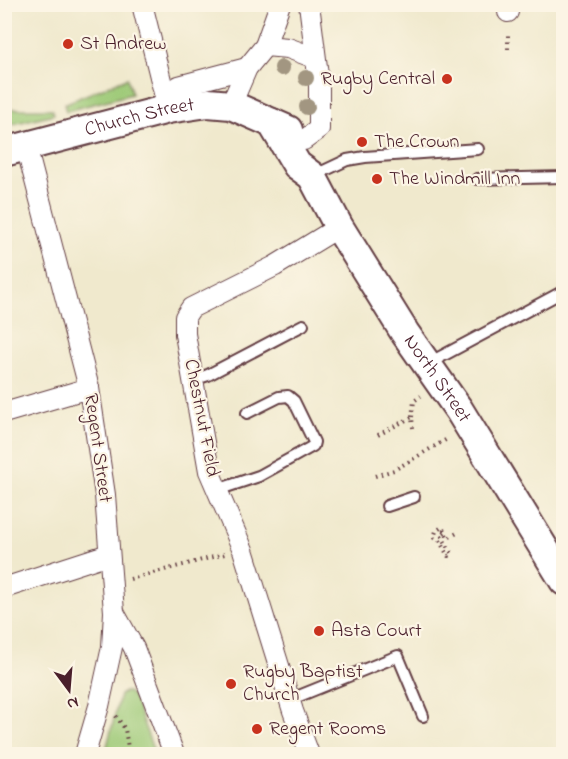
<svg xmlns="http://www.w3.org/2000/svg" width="568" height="759" viewBox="0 0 568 759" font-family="'Indie Flower',sans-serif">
  <rect width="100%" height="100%" fill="#fcf5e5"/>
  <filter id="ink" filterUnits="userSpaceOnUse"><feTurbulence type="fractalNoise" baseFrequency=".0167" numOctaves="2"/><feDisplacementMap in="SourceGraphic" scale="12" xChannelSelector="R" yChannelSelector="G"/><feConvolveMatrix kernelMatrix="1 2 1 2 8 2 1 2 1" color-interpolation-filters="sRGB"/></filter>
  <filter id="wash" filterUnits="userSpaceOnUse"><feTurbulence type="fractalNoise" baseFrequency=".008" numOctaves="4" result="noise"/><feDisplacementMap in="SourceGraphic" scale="24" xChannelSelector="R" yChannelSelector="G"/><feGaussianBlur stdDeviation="1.35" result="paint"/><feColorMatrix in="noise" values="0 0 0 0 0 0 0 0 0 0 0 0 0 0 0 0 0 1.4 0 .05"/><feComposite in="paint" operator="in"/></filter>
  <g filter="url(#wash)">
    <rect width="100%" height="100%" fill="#f0e9cd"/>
    <!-- green -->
    <g fill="#9cc976" stroke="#737450" stroke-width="1.5">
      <polygon points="127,78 132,94 66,111 64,104"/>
      <polygon points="8,109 52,109 54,114 5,126 5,110"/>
      <polygon points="125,692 128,692 133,696 155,754 105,754 120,695"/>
    </g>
  </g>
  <g filter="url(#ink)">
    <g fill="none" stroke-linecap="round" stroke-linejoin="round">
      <defs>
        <g id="lane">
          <polyline points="313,176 347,160 365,157 478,149"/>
          <polyline points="477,179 564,177"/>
          <polyline points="429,363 564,291"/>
          <polyline points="193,380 208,375 303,325"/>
          <polyline points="217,490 259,476 313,446 314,442 294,401 288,396 279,397 247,413"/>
          <polyline points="387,506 414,497"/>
          <polyline points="289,700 398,656 423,716"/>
        </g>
        <g id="street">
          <polyline points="142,4 168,109"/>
          <polyline points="508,12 509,4"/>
          <polyline points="265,46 288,48 315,58"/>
          <polyline points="179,86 247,68"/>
          <polyline points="231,105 247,68 265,46 280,4"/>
          <polyline points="304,140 319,129 319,83 309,4"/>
          <polyline points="26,146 89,388 105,495 114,612 112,647 99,706 85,754"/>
          <polyline points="4,413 89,388"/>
          <polyline points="4,588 109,554"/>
          <polyline points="114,612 134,648 174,754"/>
          <polyline points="309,754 293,711 243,550 209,471 185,334 185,317 191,308 275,266 339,227"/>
        </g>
        <g id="secondary">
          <path id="s1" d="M 272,123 L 297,165 L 312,176 L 339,227 L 405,333 L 459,410 L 564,581"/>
          <path id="s2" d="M 4,152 L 168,109 L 208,103 L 231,105 L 288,130"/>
        </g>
      </defs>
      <!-- lane casing -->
      <use href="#lane" stroke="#633d43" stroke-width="14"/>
      <!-- street casing -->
      <use href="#street" stroke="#633d43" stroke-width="22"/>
      <!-- secondary casing -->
      <use href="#secondary" stroke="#633d43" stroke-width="32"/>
      <!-- path -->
      <g stroke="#633d43" stroke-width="4" stroke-dasharray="1.5 4.5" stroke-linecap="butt">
        <polyline points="508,49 508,32"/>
        <polyline points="412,417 414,401 421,396"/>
        <polyline points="378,435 412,417 413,428"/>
        <polyline points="375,476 394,470 449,438"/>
        <polyline points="445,532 441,535 452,554 448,556 439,540 434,538 436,531 442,527 448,538 457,533"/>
        <polyline points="130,579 225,554"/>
        <polyline points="116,716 125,729 129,754"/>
      </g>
      <!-- lane -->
      <use href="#lane" stroke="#fff" stroke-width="10"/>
      <!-- street -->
      <use href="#street" stroke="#fff" stroke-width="20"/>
      <!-- secondary -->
      <use href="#secondary" stroke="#fff" stroke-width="28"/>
    </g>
    <!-- trees -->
    <g fill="#a29681">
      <circle cx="282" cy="68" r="8"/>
      <circle cx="306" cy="78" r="8"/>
      <circle cx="307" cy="107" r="8"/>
    </g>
  </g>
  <!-- markers -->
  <g fill="#c8321e" stroke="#fcf5e5" stroke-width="2">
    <circle cx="68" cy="44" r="6"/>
    <circle cx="447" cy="79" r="6"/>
    <circle cx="362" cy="142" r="6"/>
    <circle cx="377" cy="179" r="6"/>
    <circle cx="319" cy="631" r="6"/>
    <circle cx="231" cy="684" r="6"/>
    <circle cx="257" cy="729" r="6"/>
  </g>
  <g text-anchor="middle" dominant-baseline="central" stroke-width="4.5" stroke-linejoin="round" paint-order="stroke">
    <!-- poi labels -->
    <g font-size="20" fill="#4a1f2b" stroke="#fcf5e5" text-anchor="start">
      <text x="80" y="44">St Andrew</text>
      <text x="435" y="79" text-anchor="end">Rugby Central</text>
      <text x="374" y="142">The Crown</text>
      <text x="389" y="179">The Windmill Inn</text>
      <text x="331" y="631">Asta Court</text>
      <text x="243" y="672">Rugby Baptist<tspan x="243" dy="23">Church</tspan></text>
      <text x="269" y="729">Regent Rooms</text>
    </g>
    <!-- street labels -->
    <g font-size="20" fill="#4a1f2b" stroke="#fcf5e5">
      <text stroke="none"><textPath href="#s2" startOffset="140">Church Street</textPath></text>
      <text stroke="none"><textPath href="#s1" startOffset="306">North Street</textPath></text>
      <text transform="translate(201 418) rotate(79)">Chestnut Field</text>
      <text transform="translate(97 448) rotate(82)">Regent Street</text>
    </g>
  </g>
  <!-- margin -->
  <rect width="568" height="759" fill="none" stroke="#fcf5e5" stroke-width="24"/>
  <!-- north arrow -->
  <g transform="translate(69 690) rotate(164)" stroke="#fcf5e5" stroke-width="4.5" paint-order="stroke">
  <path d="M0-4.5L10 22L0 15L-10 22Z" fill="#4a1f2b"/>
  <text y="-9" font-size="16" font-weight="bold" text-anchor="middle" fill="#4a1f2b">N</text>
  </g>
</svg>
